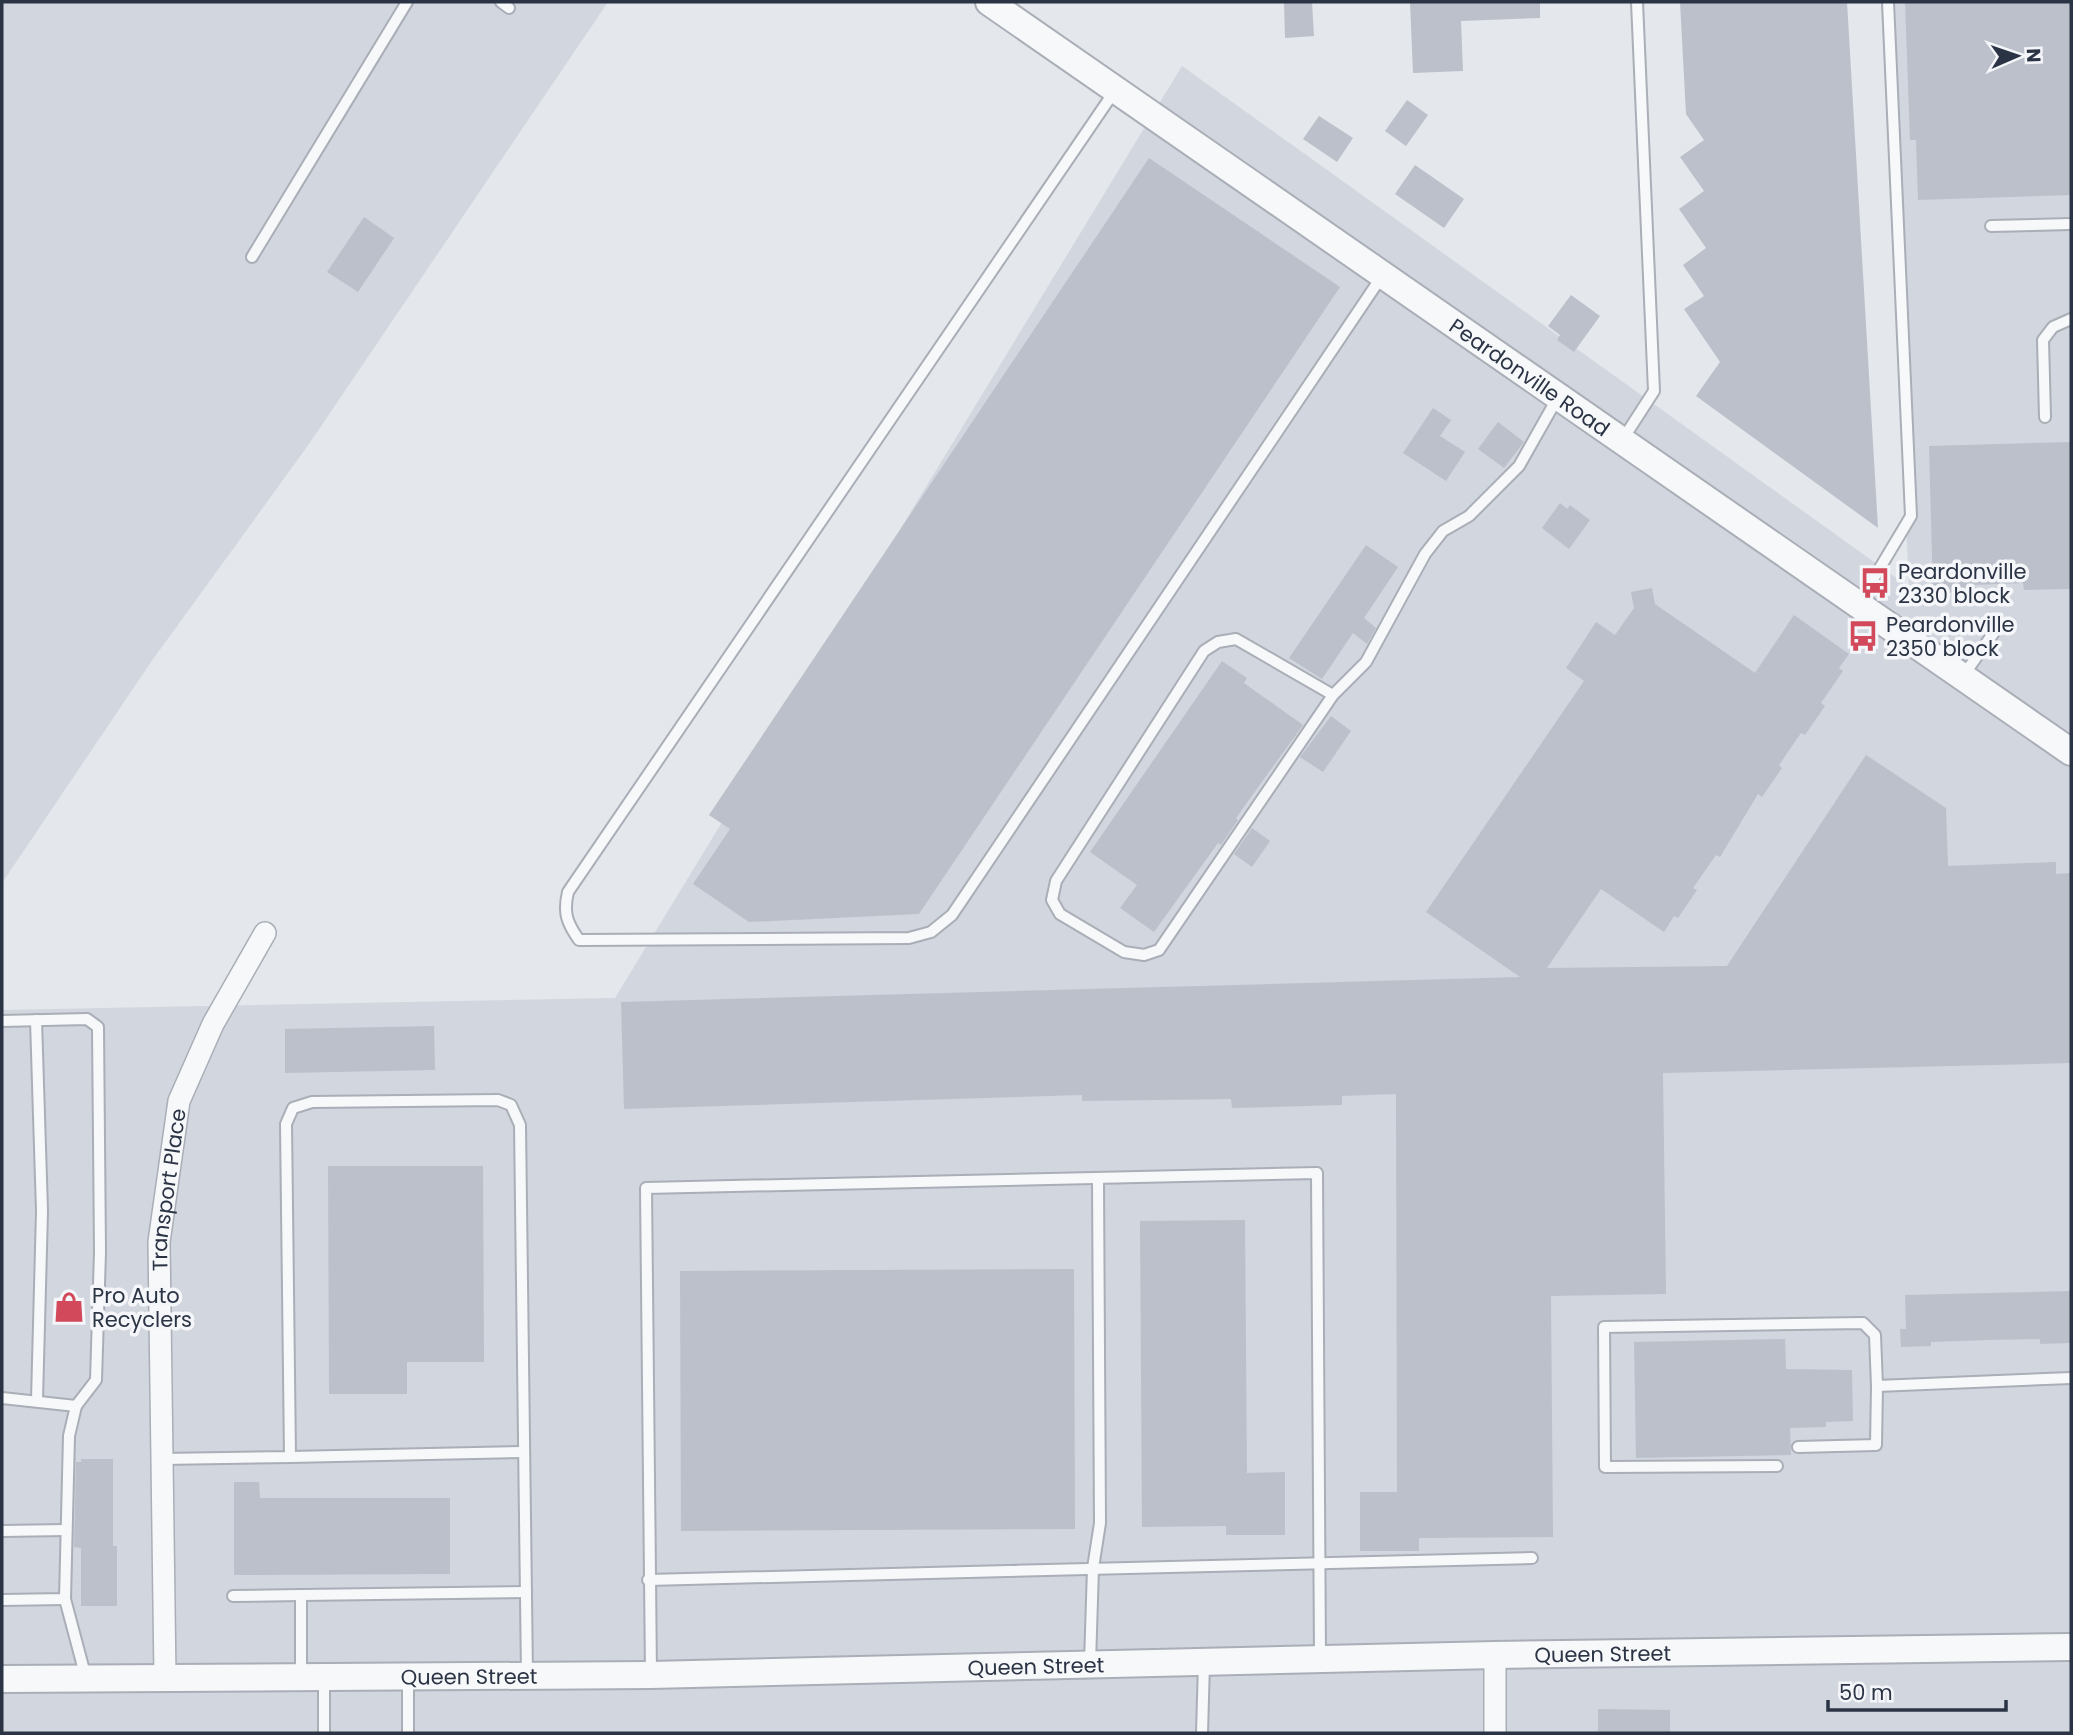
<svg xmlns="http://www.w3.org/2000/svg" width="2073" height="1735" viewBox="0 0 2073 1735" font-family="Poppins,sans-serif">
  <rect width="100%" height="100%" fill="#e4e7ec"/>
  <!-- built -->
  <g fill="#d2d6de">
    <polygon points="2,2 608,2 309,444 151,662 2,883"/>
    <polygon points="1881,2 2071,2 2071,1733 2,1733 2,1010 615,998 1182,66 1909,587"/>
  </g>
  <!-- building -->
  <g fill="#bbc0ca">
    <polygon points="1284,2 1312,2 1314,36 1285,38"/>
    <polygon points="1410,2 1540,2 1540,18 1461,21 1463,71 1413,73"/>
    <polygon points="1680,2 1847,2 1878,528 1696,396 1720,362 1684,309 1704,296 1683,265 1706,248 1679,209 1704,191 1680,157 1704,140 1686,114"/>
    <polygon points="1905,2 2071,2 2071,195 1918,200 1916,140 1910,140"/>
    <polygon points="1407,100 1428,115 1406,146 1385,131"/>
    <polygon points="1319,116 1353,138 1337,162 1303,139"/>
    <polygon points="1149,158 1340,287 919,914 749,922 693,884 730,829 709,815"/>
    <polygon points="1415,165 1464,199 1444,228 1395,194"/>
    <polygon points="364,217 394,238 358,292 327,272"/>
    <polygon points="1571,295 1600,316 1574,352 1557,340 1560,335 1548,326"/>
    <polygon points="1433,408 1451,420 1440,436 1465,452 1446,481 1403,453"/>
    <polygon points="1498,422 1524,442 1504,468 1478,449"/>
    <polygon points="2071,442 2071,589 2024,590 2023,583 1972,585 1972,592 1933,593 1929,446"/>
    <polygon points="1560,503 1567,509 1570,505 1590,520 1569,549 1542,528"/>
    <polygon points="1366,545 1398,567 1364,618 1376,628 1367,644 1353,633 1322,679 1289,658"/>
    <polygon points="1652,588 1655,604 1755,673 1794,615 1849,654 1839,668 1843,671 1821,703 1825,706 1805,735 1801,733 1779,765 1782,768 1762,797 1758,794 1720,857 1716,855 1693,888 1697,890 1678,918 1674,916 1664,932 1601,889 1547,968 1727,966 1866,755 1946,808 1948,866 2056,862 2056,874 2071,873 2071,1063 1663,1073 1666,1294 1551,1296 1553,1537 1419,1538 1419,1551 1360,1551 1360,1492 1397,1492 1396,1094 1342,1096 1342,1105 1232,1108 1231,1099 1082,1101 1082,1095 624,1109 621,1002 1520,977 1426,912 1584,681 1566,668 1596,622 1615,635 1634,608 1631,592"/>
    <polygon points="1222,661 1247,678 1244,683 1303,725 1236,818 1238,820 1221,845 1218,843 1154,932 1120,908 1137,885 1090,852"/>
    <polygon points="1331,716 1351,731 1323,772 1300,757"/>
    <polygon points="1252,828 1270,841 1252,867 1234,854"/>
    <polygon points="434,1026 435,1070 285,1073 285,1029"/>
    <polygon points="328,1166 483,1166 484,1362 407,1362 407,1394 329,1394"/>
    <polygon points="1245,1220 1247,1473 1285,1472 1285,1535 1226,1535 1226,1526 1142,1527 1140,1221"/>
    <polygon points="1074,1269 1075,1529 681,1531 680,1271"/>
    <polygon points="2071,1291 2071,1343 2040,1344 2040,1339 1989,1340 1931,1342 1931,1346 1901,1347 1900,1329 1906,1329 1905,1295"/>
    <polygon points="1785,1339 1786,1369 1852,1370 1853,1421 1826,1422 1826,1427 1790,1428 1791,1455 1636,1458 1634,1342"/>
    <polygon points="81,1459 113,1459 113,1546 117,1546 117,1606 81,1606 81,1548 74,1547 76,1462 81,1462"/>
    <polygon points="234,1482 259,1482 260,1498 450,1498 450,1574 234,1575"/>
    <polygon points="1598,1709 1670,1710 1670,1733 1602,1733 1598,1731"/>
  </g>
  <g fill="none" stroke-linecap="round" stroke-linejoin="round">
    <defs>
      <g id="service">
        <polyline points="501,2 509,8"/>
        <path d="M 1116,89 L 568,892 C 563,913 567,923 579,940 L 909,938 L 931,932 L 952,915 L 1382,276"/>
        <polyline points="1991,226 2071,224"/>
        <polyline points="252,257 407,2"/>
        <polyline points="2045,417 2043,340 2053,327 2071,319"/>
        <polyline points="1623,439 1654,391 1637,2"/>
        <polyline points="1859,603 1911,516 1888,2"/>
        <polyline points="1963,676 1995,631"/>
        <polyline points="1333,695 1236,639 1218,642 1204,651 1056,881 1052,900 1060,914 1124,952 1144,955 1159,950 1333,695 1366,662 1425,554 1443,531 1469,516 1519,466 1558,397"/>
        <polyline points="36,1020 42,1211 37,1400"/>
        <polyline points="2,1021 87,1019 98,1027 100,1252 96,1380 76,1406"/>
        <polyline points="2,1398 76,1406 69,1436 65,1599 2,1600"/>
        <polyline points="1798,1447 1876,1445 1877,1386"/>
        <polyline points="290,1457 524,1452"/>
        <polyline points="162,1459 290,1457 286,1124 293,1108 312,1102 498,1100 511,1105 520,1125 527,1675"/>
        <polyline points="1777,1466 1605,1467 1604,1327 1863,1323 1875,1335 1877,1386 2071,1378"/>
        <polyline points="2,1531 66,1530"/>
        <polyline points="648,1580 1532,1558"/>
        <polyline points="233,1596 301,1595"/>
        <polyline points="65,1599 86,1678"/>
        <polyline points="1090,1663 1093,1568 1100,1523 1098,1180"/>
        <polyline points="651,1674 646,1188 1317,1173 1320,1658"/>
        <polyline points="301,1676 301,1595 526,1592"/>
        <polyline points="408,1678 408,1733"/>
        <polyline points="324,1679 324,1733"/>
        <polyline points="1202,1733 1204,1663"/>
      </g>
      <g id="minor">
        <path id="s1" d="M 165,1677 L 159,1242 L 179,1101 L 213,1024 L 265,933"/>
        <polyline points="1495,1733 1495,1655"/>
      </g>
      <g id="tertiary">
        <path id="s2" d="M 989,2 L 2071,752"/>
        <path id="s3" d="M 2,1679 L 651,1675 L 1495,1655 L 2071,1647"/>
      </g>
    </defs>
    <!-- service casing -->
    <use href="#service" stroke="#a9aeb7" stroke-width="14"/>
    <!-- minor casing -->
    <use href="#minor" stroke="#a9aeb7" stroke-width="24"/>
    <!-- tertiary casing -->
    <use href="#tertiary" stroke="#a9aeb7" stroke-width="30"/>
    <!-- service -->
    <use href="#service" stroke="#f7f8fa" stroke-width="10"/>
    <!-- minor -->
    <use href="#minor" stroke="#f7f8fa" stroke-width="21"/>
    <!-- tertiary -->
    <use href="#tertiary" stroke="#f7f8fa" stroke-width="26"/>
  </g>
  <!-- icons -->
  <defs>
    <symbol id="bus-bare" viewBox="-9 -9 18 18"><path d="M-5-6H5V4H4V6H2V4H-2V6H-4V4H-5ZM-3.5-4V0h7V-4ZM-3.5 1.2v1.5H-2V1.2ZM2 1.2v1.5H3.5V1.2Z" fill="#d1495b" stroke="#f4f6f9" stroke-width="2.5" paint-order="stroke"/></symbol>
    <symbol id="shop-bare" viewBox="-9 -9 18 18"><path d="M-5-2.5h2.3a2.7 3.5 0 0 1 5.4 0H5L5.5 6h-11ZM-1.5-2.5h3a1.5 2.3 0 0 0-3 0Z" fill="#d1495b" stroke="#f4f6f9" stroke-width="2.5" paint-order="stroke"/></symbol>
  </defs>
  <g fill-rule="evenodd">
    <use href="#bus-bare" x="1853" y="561" width="44" height="44"/>
    <use href="#bus-bare" x="1841" y="614" width="44" height="44"/>
    <use href="#shop-bare" x="47" y="1285" width="44" height="44"/>
  </g>
  <g text-anchor="middle" dominant-baseline="central" stroke-width="7" stroke-linejoin="round" paint-order="stroke">
    <!-- street labels -->
    <g font-size="21" fill="#2b3445" stroke="#f4f6f9">
      <text stroke="none"><textPath href="#s2" startOffset="658">Peardonville Road</textPath></text>
      <text stroke="none"><textPath href="#s1" startOffset="488">Transport Place</textPath></text>
      <text stroke="none"><textPath href="#s3" startOffset="1601">Queen Street</textPath></text>
      <text stroke="none"><textPath href="#s3" startOffset="1034">Queen Street</textPath></text>
      <text stroke="none"><textPath href="#s3" startOffset="467">Queen Street</textPath></text>
    </g>
    <!-- poi labels -->
    <g font-size="21" fill="#2b3445" stroke="#f4f6f9" text-anchor="start">
      <text x="1898" y="571">Peardonville<tspan x="1898" dy="24">2330 block</tspan></text>
      <text x="1886" y="624">Peardonville<tspan x="1886" dy="24">2350 block</tspan></text>
      <text x="92" y="1295">Pro Auto<tspan x="92" dy="24">Recyclers</tspan></text>
    </g>
  </g>
  <!-- border -->
  <rect width="2073" height="1735" fill="none" stroke="#2b3445" stroke-width="7"/>
  <!-- north arrow -->
  <g transform="translate(2017 56) rotate(88)" stroke="#f4f6f9" stroke-width="5" paint-order="stroke">
  <path d="M0-5L12 26L0 18L-12 26Z" fill="#2b3445"/>
  <text y="-10" font-size="19" font-weight="bold" text-anchor="middle" fill="#2b3445">N</text>
  </g>
  <!-- scale -->
  <path d="M1828 1700v10h178v-10" fill="none" stroke="#2b3445" stroke-width="3.5"/>
  <text x="1839" y="1700" font-size="21" fill="#2b3445" stroke="#f4f6f9" stroke-width="5" paint-order="stroke">50 m</text>
</svg>
